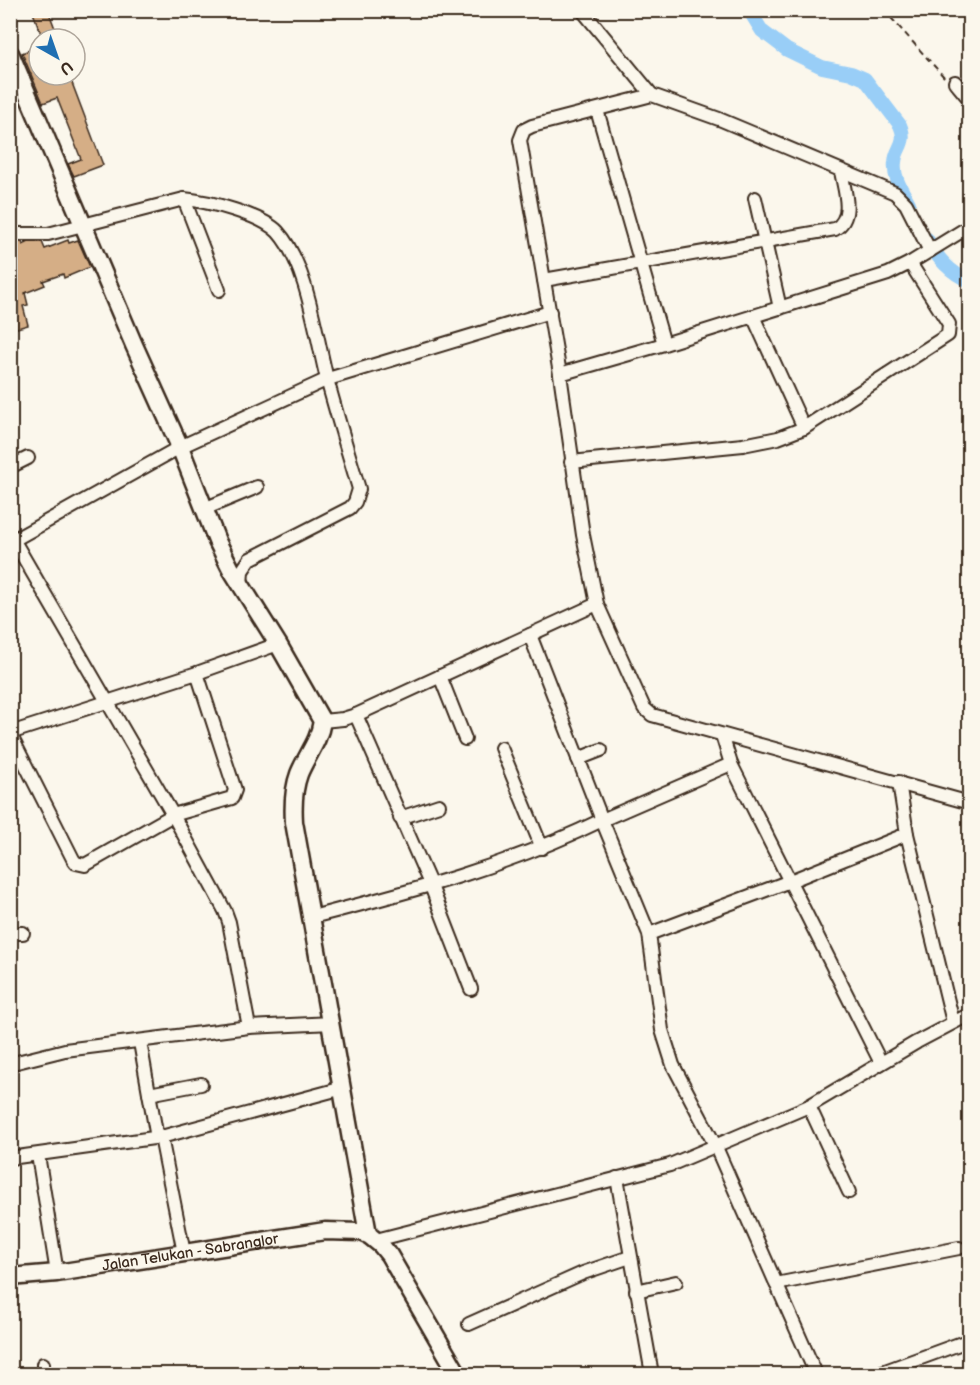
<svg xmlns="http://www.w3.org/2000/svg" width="980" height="1385" viewBox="0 0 980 1385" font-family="'Balsamiq Sans',sans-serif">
  <rect width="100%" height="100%" fill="#fbf7ec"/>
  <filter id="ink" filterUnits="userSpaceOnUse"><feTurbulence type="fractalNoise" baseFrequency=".0167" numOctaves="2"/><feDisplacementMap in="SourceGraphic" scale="12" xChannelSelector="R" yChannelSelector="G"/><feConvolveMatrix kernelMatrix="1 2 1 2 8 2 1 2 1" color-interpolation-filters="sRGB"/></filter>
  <g filter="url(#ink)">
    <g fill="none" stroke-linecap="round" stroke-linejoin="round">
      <!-- canal -->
      <g stroke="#99cef7" stroke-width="14">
        <path d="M 749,10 L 762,31 L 787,50 L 822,67 L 851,73 L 865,79 L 900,125 C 908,144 896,147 895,162 C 893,178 902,190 909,203"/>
        <path d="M 927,239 C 936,257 951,274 970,281"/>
      </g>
    </g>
    <!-- building -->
    <g fill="#d5ae86" stroke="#3b2a1e" stroke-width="1.5">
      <polygon points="32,10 48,10 59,39 43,39"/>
      <polygon points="39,46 39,75 69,75 103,165 74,176 68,164 81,159 57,98 43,103 22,53"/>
      <polygon points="68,240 69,243 78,240 90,267 64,278 63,274 43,281 45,285 25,293 28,305 23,306 28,325 10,330 10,245 19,242 22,242 23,245 29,242 42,242 45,249"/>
    </g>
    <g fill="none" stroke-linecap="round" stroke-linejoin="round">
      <defs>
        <g id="street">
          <polyline points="582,10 652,95 719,119 895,193 906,204 930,251"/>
          <polyline points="955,82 970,100"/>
          <polyline points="652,95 532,126 524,130 520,140 560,374 583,535 597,604 644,708 652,715 970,803"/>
          <polyline points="597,110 664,344"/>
          <polyline points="755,198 780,308"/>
          <polyline points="184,199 219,290"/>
          <path d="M 10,234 L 48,234 L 184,199 C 208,201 262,215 278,232 C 307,264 316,336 327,379 C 337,416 348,452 359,489 L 355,502 L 350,508 L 250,559 L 242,571 L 241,586"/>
          <path d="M 544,280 L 835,229 C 855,217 844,190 841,171"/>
          <polyline points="753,316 804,428"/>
          <polyline points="560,374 664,344 888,274 910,263 970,226"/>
          <polyline points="571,462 743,445 778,438 804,428 948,335 949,324 910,263"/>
          <polyline points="10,467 28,458"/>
          <polyline points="204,509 257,487"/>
          <polyline points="10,534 173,815 225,911 229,922 249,1027 65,1050 17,1062"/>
          <polyline points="10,542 180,447 328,379 550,312"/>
          <polyline points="440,676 465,739"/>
          <polyline points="356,715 431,886 471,989"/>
          <polyline points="322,721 343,719 356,715 597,604"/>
          <polyline points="10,733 197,673 278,644"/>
          <polyline points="10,734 73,859 76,863 85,865 173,815 232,798 235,790 197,673"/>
          <polyline points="722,735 731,764 881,1063"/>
          <polyline points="501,748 542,848"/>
          <polyline points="578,759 601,750"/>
          <polyline points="731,764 602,820 649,934 662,1030 673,1065 715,1145 816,1374"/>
          <polyline points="899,782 907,834 953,1022"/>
          <polyline points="400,818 439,805"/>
          <path d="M 312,917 C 413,891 508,866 602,820 L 530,635"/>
          <polyline points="10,933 23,933"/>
          <polyline points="649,934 790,881 907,834"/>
          <polyline points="249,1027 332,1023"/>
          <polyline points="140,1042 157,1138"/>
          <polyline points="149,1094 201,1084"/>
          <polyline points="809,1106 849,1192"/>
          <polyline points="161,1137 184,1253"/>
          <polyline points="38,1155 57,1273"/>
          <polyline points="10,1158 161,1137 343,1088"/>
          <polyline points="617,1178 652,1374"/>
          <polyline points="376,1240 670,1165 809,1106 917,1042 970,1014"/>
          <polyline points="776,1284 959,1248"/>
          <polyline points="636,1291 676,1282"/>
          <polyline points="469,1324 583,1273 630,1257"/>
          <polyline points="43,1364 43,1374"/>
          <polyline points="877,1374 970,1340"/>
        </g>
        <g id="secondary">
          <path d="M 10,53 L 134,345 L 180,447 L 217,541 L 231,569 L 278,644 L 322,721 C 319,742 306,756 299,774 C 293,790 293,806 294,822 L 368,1234"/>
          <path id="s1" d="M 10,1277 L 57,1273 L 325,1231 L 361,1232 L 370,1236 L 381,1245 L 389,1255 L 458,1374"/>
        </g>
      </defs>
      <!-- street casing -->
      <use href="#street" stroke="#3b2a1e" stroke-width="16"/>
      <!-- secondary casing -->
      <use href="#secondary" stroke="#3b2a1e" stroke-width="21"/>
      <!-- path -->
      <polyline stroke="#3b2a1e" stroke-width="2" stroke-dasharray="6 4.5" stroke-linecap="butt" points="884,10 945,78"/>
      <!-- street -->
      <use href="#street" stroke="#fbf7ec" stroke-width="12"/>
      <!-- secondary -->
      <use href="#secondary" stroke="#fbf7ec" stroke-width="16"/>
    </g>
  </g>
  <g text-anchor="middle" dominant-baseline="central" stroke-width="4.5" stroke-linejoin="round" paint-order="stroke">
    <!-- street labels -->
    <g font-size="15" fill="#3b2a1e" stroke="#fbf7ec">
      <text stroke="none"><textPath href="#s1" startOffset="182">Jalan Telukan - Sabranglor</textPath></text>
    </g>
  </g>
  <!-- margin -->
  <rect width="980" height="1385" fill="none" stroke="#fbf7ec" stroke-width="36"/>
  <rect x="18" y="18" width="944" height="1349" fill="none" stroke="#3b2a1e" stroke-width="2" filter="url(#ink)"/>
  <!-- north arrow -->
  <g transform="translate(57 57) rotate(140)"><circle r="28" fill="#fbf7ec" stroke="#aea59a" stroke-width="1.5"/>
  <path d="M0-4.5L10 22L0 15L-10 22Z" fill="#1f6fb2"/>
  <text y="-9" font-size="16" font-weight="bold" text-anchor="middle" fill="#3b2a1e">U</text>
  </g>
</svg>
